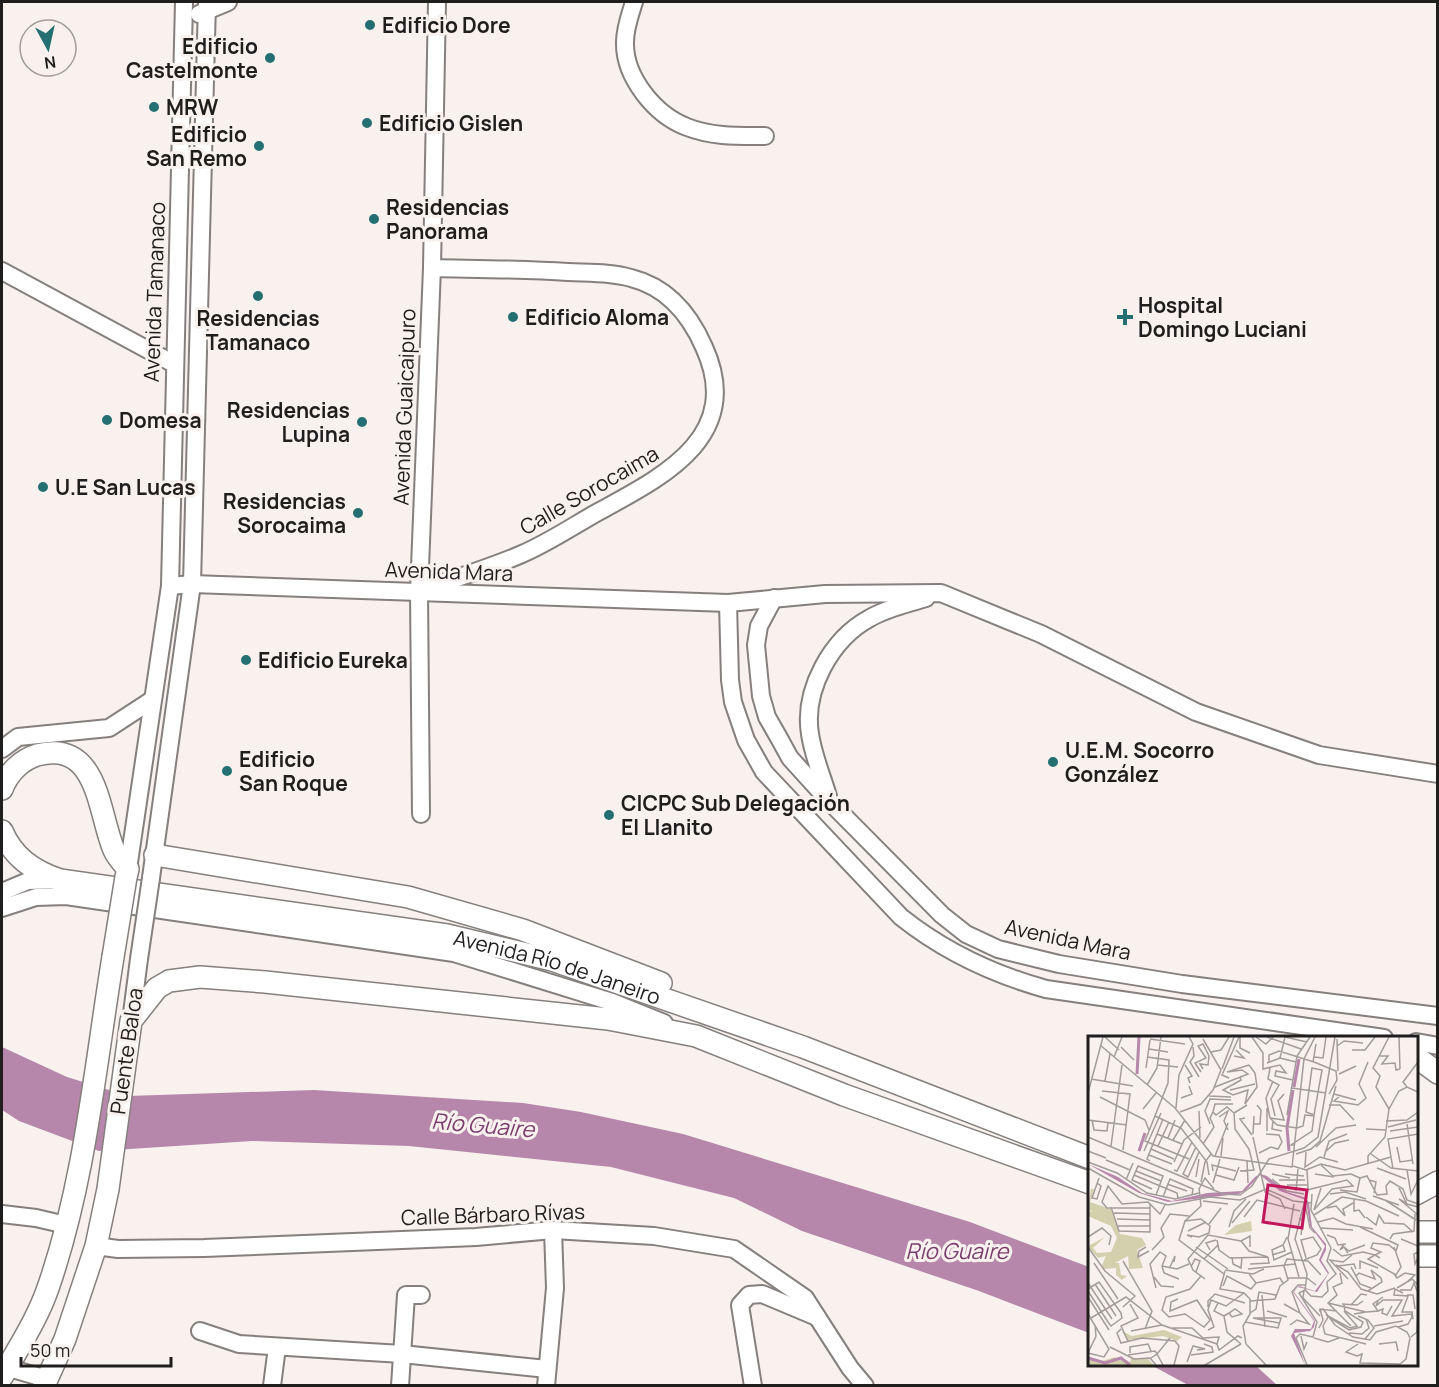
<svg xmlns="http://www.w3.org/2000/svg" width="1439" height="1387" viewBox="0 0 1439 1387" font-family="Manrope,sans-serif">
  <rect width="100%" height="100%" fill="#f8f1ee"/>
  <!-- water -->
  <g fill="#b687aa">
    <polygon points="2,1047 67,1077 128,1096 314,1090 523,1103 581,1112 683,1134 970,1222 1089,1267 1089,1333 979,1291 802,1231 734,1198 611,1167 409,1146 252,1141 99,1151 19,1121 2,1110"/>
    <polygon points="1151,1365 1255,1365 1277,1385 1188,1385"/>
  </g>
  <g fill="none" stroke-linecap="round" stroke-linejoin="round">
    <defs>
      <g id="minor">
        <path d="M 634,2 C 630,15 625,28 625,42 C 624,77 655,115 687,127 C 712,137 739,136 765,136"/>
        <polyline points="199,14 228,2"/>
        <polyline points="2,271 174,364"/>
        <polyline points="170,586 192,584 728,603 825,594 941,593 1041,634 1196,712 1319,755 1438,774"/>
        <path d="M 428,588 C 459,577 492,567 522,554 C 548,543 573,526 598,512 C 662,477 745,437 704,347 C 690,315 667,287 631,278 C 611,272 589,273 568,272 C 523,269 477,269 432,268"/>
        <polyline points="774,598 759,626 756,645 761,696 767,717 779,738 790,758 830,802 942,915 966,934 998,949 1059,964 1182,984 1438,1016"/>
        <path d="M 728,603 L 730,680 L 733,702 L 746,740 L 764,772 L 901,917 C 945,952 992,974 1046,989 L 1384,1038"/>
        <polyline points="2,749 18,737 109,728 152,700"/>
        <path d="M 828,796 C 822,776 813,755 810,734 C 803,690 831,639 870,618 C 887,608 907,604 926,598"/>
        <polyline points="421,814 419,592 432,268 437,2"/>
        <polyline points="128,869 170,586 184,2"/>
        <polyline points="151,878 192,584 207,2"/>
        <polyline points="2,892 28,881 56,880"/>
        <polyline points="2,908 36,897 66,896 454,953 612,1002 664,1023"/>
        <polyline points="131,1021 139,959"/>
        <polyline points="1416,1042 1438,1046"/>
        <polyline points="2,1214 36,1218 66,1225"/>
        <polyline points="96,1246 118,1249 204,1248 476,1237 553,1230 654,1236 734,1249 805,1298 850,1368 865,1386"/>
        <polyline points="200,1331 239,1344 402,1354 547,1369"/>
        <polyline points="2,1366 47,1379"/>
        <polyline points="272,1386 277,1347"/>
        <polyline points="400,1386 406,1295 421,1295"/>
        <polyline points="546,1386 555,1288 553,1230"/>
        <polyline points="753,1386 740,1305 749,1295 762,1294 817,1317"/>
      </g>
      <g id="tertiary">
        <path d="M 2,789 C 8,773 21,760 37,755 C 99,739 98,813 114,850 C 117,857 123,863 128,869 L 126,877"/>
        <path id="s1" d="M 2,831 C 13,857 33,871 60,880 L 447,935 L 552,960 L 803,1047 L 1090,1158"/>
        <polyline points="155,855 408,897 523,930 661,983"/>
        <polyline points="1416,1057 1438,1073"/>
        <polyline points="1416,1194 1438,1182"/>
        <polyline points="1416,1232 1438,1232"/>
        <polyline points="1416,1256 1438,1256"/>
        <path d="M 2,1377 C 18,1348 37,1320 48,1288 C 85,1182 95,1067 113,957"/>
        <polyline points="44,1386 65,1339 96,1246 108,1189 131,1021 157,988 169,981 200,977 265,982 608,1019 696,1036 844,1095 1090,1183"/>
      </g>
    </defs>
    <!-- minor casing -->
    <use href="#minor" stroke="#857f7d" stroke-width="20"/>
    <!-- tertiary casing -->
    <use href="#tertiary" stroke="#857f7d" stroke-width="24"/>
    <!-- minor -->
    <use href="#minor" stroke="#fff" stroke-width="16"/>
    <!-- tertiary -->
    <use href="#tertiary" stroke="#fff" stroke-width="21"/>
    <defs>
      <polyline id="minor-bridge" points="139,959 151,878"/>
      <polyline id="tertiary-bridge" points="113,957 126,877"/>
    </defs>
    <!-- minor-bridge casing -->
    <use href="#minor-bridge" stroke="#857f7d" stroke-width="20" stroke-linecap="butt"/>
    <!-- tertiary-bridge casing -->
    <use href="#tertiary-bridge" stroke="#857f7d" stroke-width="24" stroke-linecap="butt"/>
    <!-- minor-bridge -->
    <use href="#minor-bridge" stroke="#fff" stroke-width="16"/>
    <!-- tertiary-bridge -->
    <use href="#tertiary-bridge" stroke="#fff" stroke-width="21"/>
  </g>
  <!-- markers -->
  <g fill="#246f72" stroke="#f8f1ee" stroke-width="2">
    <circle cx="370" cy="25" r="6"/>
    <circle cx="270" cy="58" r="6"/>
    <circle cx="154" cy="107" r="6"/>
    <circle cx="367" cy="123" r="6"/>
    <circle cx="259" cy="146" r="6"/>
    <circle cx="374" cy="219" r="6"/>
    <circle cx="258" cy="296" r="6"/>
    <circle cx="513" cy="317" r="6"/>
    <path d="M1122 308h6v6h6v6h-6v6h-6v-6h-6v-6h6z"/>
    <circle cx="107" cy="420" r="6"/>
    <circle cx="362" cy="422" r="6"/>
    <circle cx="43" cy="487" r="6"/>
    <circle cx="358" cy="513" r="6"/>
    <circle cx="246" cy="660" r="6"/>
    <circle cx="1053" cy="762" r="6"/>
    <circle cx="227" cy="771" r="6"/>
    <circle cx="609" cy="815" r="6"/>
  </g>
  <g text-anchor="middle" dominant-baseline="central" stroke-width="6" stroke-linejoin="round" paint-order="stroke">
    <!-- poi labels -->
    <g font-size="21" font-weight="bold" fill="#201d1d" stroke="#f8f1ee" text-anchor="start">
      <text x="382" y="25">Edificio Dore</text>
      <text x="258" y="46" text-anchor="end">Edificio<tspan x="258" dy="24">Castelmonte</tspan></text>
      <text x="166" y="107">MRW</text>
      <text x="379" y="123">Edificio Gislen</text>
      <text x="247" y="134" text-anchor="end">Edificio<tspan x="247" dy="24">San Remo</tspan></text>
      <text x="386" y="207">Residencias<tspan x="386" dy="24">Panorama</tspan></text>
      <text x="1138" y="305">Hospital<tspan x="1138" dy="24">Domingo Luciani</tspan></text>
      <text x="525" y="317">Edificio Aloma</text>
      <text x="258" y="318" text-anchor="middle">Residencias<tspan x="258" dy="24">Tamanaco</tspan></text>
      <text x="350" y="410" text-anchor="end">Residencias<tspan x="350" dy="24">Lupina</tspan></text>
      <text x="119" y="420">Domesa</text>
      <text x="55" y="487">U.E San Lucas</text>
      <text x="346" y="501" text-anchor="end">Residencias<tspan x="346" dy="24">Sorocaima</tspan></text>
      <text x="258" y="660">Edificio Eureka</text>
      <text x="1065" y="750">U.E.M. Socorro<tspan x="1065" dy="24">González</tspan></text>
      <text x="239" y="759">Edificio<tspan x="239" dy="24">San Roque</tspan></text>
      <text x="621" y="803">CICPC Sub Delegación<tspan x="621" dy="24">El Llanito</tspan></text>
    </g>
    <!-- street labels -->
    <g font-size="21" fill="#201d1d" stroke="#f8f1ee">
      <text transform="translate(154 292) rotate(-88)">Avenida Tamanaco</text>
      <text transform="translate(404 407) rotate(-88)">Avenida Guaicaipuro</text>
      <text transform="translate(589 490) rotate(-30)">Calle Sorocaima</text>
      <text transform="translate(449 571) rotate(2)">Avenida Mara</text>
      <text transform="translate(1068 939) rotate(12)">Avenida Mara</text>
      <text stroke="none"><textPath href="#s1" startOffset="584">Avenida Río de Janeiro</textPath></text>
      <text transform="translate(126 1051) rotate(-82)">Puente Baloa</text>
      <text transform="translate(493 1214) rotate(-2)">Calle Bárbaro Rívas</text>
    </g>
    <!-- water labels -->
    <g font-size="22" font-style="italic" fill="#7b3e6e" stroke="#f8f1ee">
      <text transform="translate(483 1125) rotate(5)">Río Guaire</text>
      <text x="957" y="1251">Río Guaire</text>
    </g>
  </g>
  <!-- overview -->
  <g transform="translate(1088 1036)">
    <rect width="330" height="330" fill="#f8f1ee"/>
    <path d="M 3,153 L 6,153 L 2,166 L 23,173 L 32,198 L 54,202 L 58,209 L 49,214 L 55,232 L 41,233 L 40,220 L 27,227 L 31,227 L 33,239 L 39,240 L 34,244 L 28,239 L 28,232 L 16,233 L 14,229 L 18,220 L 10,222 L 0,210 L 17,201 L 5,212 L 9,217 L 23,216 L 29,202 L 23,190 L 0,180 L 0,175 L 5,176 L 0,173 ZM 163,185 L 164,195 L 136,199 L 148,189 ZM 76,294 L 94,301 L 89,305 L 75,300 L 39,304 L 34,295 L 44,300 ZM 1,321 L 14,325 L 27,321 L 27,325 L 33,322 L 42,326 L 43,322 L 60,323 L 66,329 L 1,329 Z" fill="#d3d0ad"/>
    <path d="M 0,128 L 30,141 L 54,157 L 84,165 L 119,157 L 154,155 L 167,141 L 172,138 L 179,140 L 199,156 L 218,162 L 221,167 L 224,191 L 238,208 L 238,214 L 233,224 L 241,237 L 229,256 L 210,251 L 206,256 L 227,285 L 226,291 L 222,295 L 206,297 L 217,329 L 203,300 L 207,293 L 223,293 L 226,285 L 205,256 L 211,250 L 227,255 L 240,238 L 231,224 L 237,210 L 222,190 L 218,164 L 192,155 L 172,139 L 158,154 L 151,158 L 80,166 L 51,157 Z" fill="#b687aa"/>
    <path fill="none" stroke="#b687aa" stroke-width="3" d="M 49,38 L 51,1M 206,51 L 211,23M 51,115 L 57,97M 201,115 L 199,92 L 205,54M 0,322 L 17,327 L 33,322 L 42,329"/>
    <path fill="none" stroke="#a29c9a" stroke-width="1.5" d="M 17,1 L 31,14M 152,1 L 152,12 L 162,17M 164,1 L 175,17 L 175,33 L 192,29 L 198,37 L 188,35 L 187,40 L 205,44M 168,1 L 178,8 L 185,1M 179,1 L 213,13M 197,1 L 219,6M 311,1 L 312,33M 62,3 L 97,8M 249,3 L 250,35M 12,9 L 87,72 L 125,120 L 204,131 L 216,23 L 227,1M 249,10 L 256,5 L 275,7M 33,11 L 46,24M 105,11 L 106,20 L 102,26 L 111,41M 61,13 L 80,16M 264,14 L 277,14 L 287,1M 123,16 L 133,14 L 141,1M 146,20 L 156,22 L 148,14M 292,20 L 300,20 L 294,28 L 307,27 L 308,34 L 312,33M 26,21 L 34,1M 59,21 L 81,24 L 80,47 L 57,105 L 101,123M 226,21 L 235,22 L 238,1M 192,22 L 197,1M 181,26 L 181,19 L 191,15 L 226,26M 225,26 L 228,8M 226,26 L 248,35 L 249,44 L 241,58M 179,27 L 192,22 L 208,26M 69,29 L 90,31M 97,29 L 104,40 L 100,42 L 102,47M 58,32 L 62,4M 182,32 L 180,43 L 191,49 L 183,63 L 187,80M 224,32 L 234,34 L 226,79 L 218,76 ZM 115,33 L 112,28 L 120,29 L 121,20M 134,33 L 146,1M 113,36 L 107,27 L 118,22 L 110,10 L 115,8 L 121,20M 251,38 L 268,30M 152,40 L 153,44 L 135,54 L 145,59 L 160,54 L 157,68 L 169,51 L 167,37 L 161,29M 141,42 L 134,39 L 151,1M 3,43 L 45,50M 17,45 L 22,18M 59,49 L 69,32 L 73,1M 127,51 L 160,38 L 154,34 L 139,36 L 161,29M 319,51 L 315,46 L 330,26M 204,52 L 238,57M 142,54 L 167,48M 14,55 L 42,58 L 35,114M 0,57 L 15,1M 246,58 L 268,64M 253,59 L 246,65 L 270,69 L 278,62 L 271,48 L 280,26M 121,60 L 143,61M 12,61 L 57,84 L 61,94M 93,62 L 104,58 L 101,50M 159,69 L 146,77 L 147,93 L 161,113 L 164,125M 241,69 L 252,69 L 266,84M 88,72 L 91,39 L 105,8 L 101,1M 179,72 L 179,95M 55,73 L 68,57M 301,73 L 288,51 L 292,40 L 285,32 L 301,1M 111,75 L 112,102M 92,76 L 113,68 L 125,54 L 133,34 L 115,3M 125,76 L 127,68 L 145,68M 199,79 L 209,20 L 222,1M 67,80 L 93,92 L 119,126 L 121,139M 131,81 L 140,75 L 136,85 L 140,94M 157,82 L 152,83 L 164,99M 182,82 L 189,89 L 209,92 L 215,90 L 217,79 L 226,80 L 224,95 L 203,109 L 206,109M 182,82 L 196,84 L 190,65 L 196,58M 182,82 L 178,62 L 185,45M 0,84 L 39,89M 4,84 L 6,94 L 19,95 L 20,86M 185,85 L 184,93 L 194,95M 298,85 L 319,84 L 330,76M 122,88 L 117,75 L 122,63 L 143,64M 165,88 L 172,88 L 173,74 L 169,69M 319,88 L 325,128M 300,91 L 328,84M 278,93 L 297,94M 302,95 L 330,91M 69,98 L 94,108M 165,98 L 166,80M 0,101 L 135,158 L 152,159 L 164,150 L 181,123 L 216,112 L 230,101 L 247,1M 165,101 L 177,156 L 192,163 L 197,173M 80,102 L 87,84M 85,104 L 97,84M 115,108 L 126,91 L 122,82 L 125,76 L 128,79 L 139,71 L 146,77M 23,110 L 34,29M 70,110 L 81,86M 108,111 L 95,138 L 100,141 L 111,116M 228,111 L 248,92 L 268,89M 309,111 L 312,126 L 325,124M 63,113 L 86,123M 0,115 L 18,122M 56,115 L 73,77M 218,116 L 217,131 L 232,121 L 250,126M 237,116 L 247,107 L 261,104M 171,117 L 183,111 L 190,113 L 194,106 L 191,99 L 178,98M 208,118 L 223,113 L 232,105 L 248,50M 283,118 L 303,132 L 330,135M 61,119 L 84,128M 127,120 L 140,87M 133,120 L 135,102M 236,121 L 241,105 L 259,98M 18,124 L 42,134M 62,125 L 59,123 L 75,83M 159,125 L 160,147M 0,126 L 29,137 L 59,157 L 87,163 L 111,157M 86,126 L 96,104 L 113,91M 280,127 L 280,120 L 297,101 L 301,73 L 311,55 L 319,51 L 330,56M 233,129 L 245,140 L 263,138 L 272,142M 205,130 L 218,134 L 233,128 L 257,134 L 303,121M 0,132 L 51,161 L 80,169 L 122,161 L 152,164 L 178,153 L 205,165 L 224,167M 289,132 L 318,143M 305,133 L 300,103 L 330,98M 86,134 L 89,135 L 104,106M 319,134 L 323,158 L 330,144M 48,135 L 73,145M 125,135 L 124,129 L 148,135M 152,135 L 166,134 L 164,126M 184,138 L 202,142M 197,138 L 216,140M 227,138 L 246,141M 46,139 L 89,157 L 90,162M 128,139 L 146,144 L 151,131M 108,141 L 111,123M 272,142 L 279,140 L 289,159 L 299,158 L 298,150 L 302,145 L 315,153 L 319,164 L 330,168M 184,143 L 199,155 L 216,158M 38,144 L 45,127M 191,144 L 217,144M 281,144 L 288,146 L 286,157M 113,146 L 117,126 L 123,118M 9,147 L 13,150 L 9,163 L 4,162 L 11,142M 125,147 L 132,123M 79,148 L 99,155M 199,149 L 219,149M 111,152 L 113,170 L 97,185 L 91,204 L 136,238M 311,152 L 319,168 L 330,171M 64,153 L 44,144 L 50,130 L 75,140 L 68,159M 111,153 L 117,142 L 126,153M 219,154 L 259,144 L 265,150 L 244,153 L 226,174M 252,154 L 269,156 L 272,142M 208,155 L 210,133M 242,158 L 257,156 L 278,163M 285,160 L 311,169M 75,161 L 82,143 L 105,153 L 104,159M 266,163 L 266,175 L 271,174 L 277,182M 297,164 L 328,184M 115,165 L 140,168M 318,167 L 311,163 L 330,179M 206,168 L 200,203 L 211,241M 217,168 L 222,192 L 227,197M 23,171 L 31,195 L 62,196 L 62,167M 62,172 L 19,172 L 14,166 L 20,150 L 34,168 L 60,166 L 72,178 L 77,169M 239,172 L 248,170 L 257,180M 226,174 L 233,152M 26,177 L 62,178M 226,179 L 254,161 L 278,165 L 311,180M 257,180 L 255,173 L 265,167M 156,181 L 169,164 L 212,175M 278,181 L 288,189 L 291,179 L 296,187 L 316,188 L 325,196M 211,182 L 215,185 L 213,199M 29,183 L 62,184M 97,185 L 113,183 L 122,190 L 121,197 L 111,201 L 99,199 L 104,201M 230,186 L 245,182 L 258,188 L 285,193M 144,187 L 162,165M 121,188 L 133,172 L 131,175M 30,190 L 62,190M 141,191 L 146,175 L 158,163M 272,191 L 310,209 L 308,215 L 301,209 L 285,207 L 283,212 L 293,216 L 287,219 L 292,222M 233,192 L 265,194M 100,195 L 118,186M 239,199 L 247,202 L 250,209 L 258,208M 0,201 L 14,192 L 23,200 L 21,209M 199,201 L 195,209 L 184,214 L 186,224 L 204,216M 302,203 L 305,198 L 326,195 L 327,178M 313,203 L 330,210M 129,204 L 131,214 L 142,222M 153,205 L 162,200 L 162,211M 256,208 L 252,214 L 256,211 L 260,217M 0,211 L 17,235 L 47,260 L 35,271M 58,211 L 51,215 L 50,221 L 61,215M 108,211 L 140,233M 256,211 L 261,215 L 277,209M 245,213 L 254,220 L 275,216 L 287,219 L 280,223 L 308,239 L 313,231 L 306,211M 64,214 L 76,201 L 73,192 L 82,178 L 101,180M 122,214 L 118,207 L 128,204M 330,216 L 326,218 L 327,228 L 330,222M 184,219 L 197,215 L 195,209M 144,221 L 145,228 L 153,232 L 154,221M 142,222 L 180,221M 116,223 L 130,209M 216,224 L 229,219 L 233,213 L 225,201 L 213,204 L 218,222M 35,225 L 64,275 L 57,293M 6,227 L 30,263M 162,228 L 181,227 L 180,221M 248,229 L 260,236 L 273,253 L 289,258 L 307,252M 74,230 L 89,233 L 101,228M 74,230 L 76,237 L 91,243M 250,230 L 266,228 L 268,233M 82,231 L 87,220 L 86,226M 103,231 L 107,223 L 112,225 L 108,236M 263,231 L 268,240 L 271,237 L 287,243 L 283,234 L 293,242 L 294,246 L 280,255M 160,233 L 207,228M 272,233 L 272,225 L 290,232M 137,234 L 165,238 L 176,233M 137,235 L 132,253 L 156,257 L 162,263 L 162,278 L 155,290 L 158,308M 161,238 L 168,247 L 192,242 L 195,247M 306,238 L 309,242 L 317,237 L 327,239 L 320,245M 113,240 L 102,253 L 78,261 L 74,274 L 81,281 L 97,278 L 116,291 L 123,283M 268,240 L 272,248 L 283,252M 66,241 L 73,250 L 86,251M 199,242 L 219,242 L 228,249M 117,243 L 105,234 L 100,223 L 120,199 L 153,205 L 161,215 L 180,221M 260,243 L 242,224 L 255,226 L 264,219M 0,247 L 24,283M 7,248 L 28,280M 135,250 L 139,240 L 163,253 L 168,247M 68,252 L 62,228 L 72,216 L 78,220 L 74,230M 309,252 L 324,243 L 330,249M 0,253 L 11,246 L 33,277M 216,254 L 215,262 L 232,280M 217,254 L 219,238 L 207,203 L 220,152 L 219,134M 312,254 L 323,254 L 326,247 L 329,255M 0,255 L 20,286M 174,259 L 177,291M 319,259 L 325,259 L 327,273M 0,261 L 21,294M 90,263 L 83,266 L 82,275 L 109,264 L 122,284M 162,265 L 187,263 L 192,250 L 200,244 L 196,230 L 199,223 L 220,225 L 233,239M 290,265 L 288,270 L 295,264 L 314,264 L 304,280 L 323,278 L 325,283 L 324,276 L 314,276 L 320,260 L 306,259 L 307,253 L 315,257M 130,267 L 126,275 L 136,280 L 139,296 L 153,308M 240,267 L 278,276 L 266,278M 196,268 L 212,277 L 221,288 L 209,284 L 202,289M 254,268 L 269,269 L 275,265M 263,269 L 273,258 L 279,259M 120,271 L 120,265 L 127,258 L 157,267M 247,274 L 240,267 L 249,259 L 245,251 L 254,247 L 252,237M 247,274 L 263,290M 179,275 L 199,281M 231,275 L 235,273 L 247,289 L 265,301 L 282,304 L 288,296 L 308,290 L 319,296 L 322,302M 290,275 L 295,273 L 294,277 L 299,279 L 304,270M 278,276 L 290,275 L 285,268 L 295,261M 162,277 L 168,273 L 171,256 L 188,259M 212,277 L 204,256 L 210,249 L 218,249M 0,278 L 21,313 L 16,321 L 0,317M 238,279 L 262,292 L 269,290 L 256,275M 136,280 L 141,277 L 147,273 L 154,278 L 144,281 L 141,277M 270,280 L 280,284 L 286,292 L 277,303M 240,281 L 235,290 L 237,298 L 278,308M 3,282 L 38,261 L 74,289 L 129,308M 165,282 L 191,287M 244,283 L 261,294 L 273,291 L 275,286 L 257,275 L 256,269M 20,286 L 23,290 L 34,282 L 33,277M 157,286 L 190,292 L 193,282 L 165,282M 286,290 L 315,285M 310,291 L 320,288 L 324,281M 84,292 L 104,292 L 115,302 L 131,301 L 129,308M 231,292 L 235,284 L 232,273 L 249,275M 33,293 L 29,297 L 33,307 L 54,302 L 87,305 L 91,310 L 86,329M 120,294 L 126,291 L 120,274 L 123,264 L 138,270 L 156,257M 43,295 L 74,289M 261,297 L 274,298 L 281,292 L 278,283M 213,300 L 216,313 L 219,306M 323,301 L 329,296 L 330,278M 226,302 L 240,306 L 251,302M 40,305 L 33,290 L 50,282 L 42,268M 129,308 L 131,314 L 150,300 L 154,302M 158,308 L 178,329M 270,308 L 258,316 L 269,320 L 274,318 L 272,327 L 312,328 L 318,323 L 322,302M 291,308 L 308,306 L 310,315M 22,311 L 46,323 L 62,322 L 68,329M 0,317 L 8,300 L 7,289M 42,317 L 42,311 L 60,308 L 63,315M 40,319 L 67,315 L 69,318 L 63,322M 103,319 L 125,316 L 124,311 L 116,308M 99,326 L 105,310 L 117,313 L 109,314M 75,329 L 69,318 L 82,302M 117,329 L 153,308M 219,329 L 208,302 L 212,298 L 225,301 L 229,286 L 211,257 L 217,254 L 223,260 L 234,261 L 240,255 L 239,246 L 248,238 L 239,225 L 243,212 L 223,174 L 224,158"/>
    <path fill="#c2185b" fill-opacity="0.15" stroke="#c2185b" stroke-width="3" d="M 180,149 L 219,154 L 214,192 L 175,186 Z"/>
    <rect width="330" height="330" fill="none" stroke="#201d1d" stroke-width="3"/>
  </g>
  <!-- border -->
  <rect width="1439" height="1387" fill="none" stroke="#201d1d" stroke-width="6"/>
  <!-- north arrow -->
  <g transform="translate(48 48) rotate(172)"><circle r="28" fill="#f8f1ee" stroke="#a29c9a" stroke-width="1.5"/>
  <path d="M0-4.5L10 22L0 15L-10 22Z" fill="#246f72"/>
  <text y="-9" font-size="16" font-weight="bold" text-anchor="middle" fill="#201d1d">N</text>
  </g>
  <!-- scale -->
  <path d="M21 1357v9h150v-9" fill="none" stroke="#201d1d" stroke-width="3"/>
  <text x="30" y="1357" font-size="18" fill="#201d1d" stroke="#f8f1ee" stroke-width="4.5" paint-order="stroke">50 m</text>
</svg>
